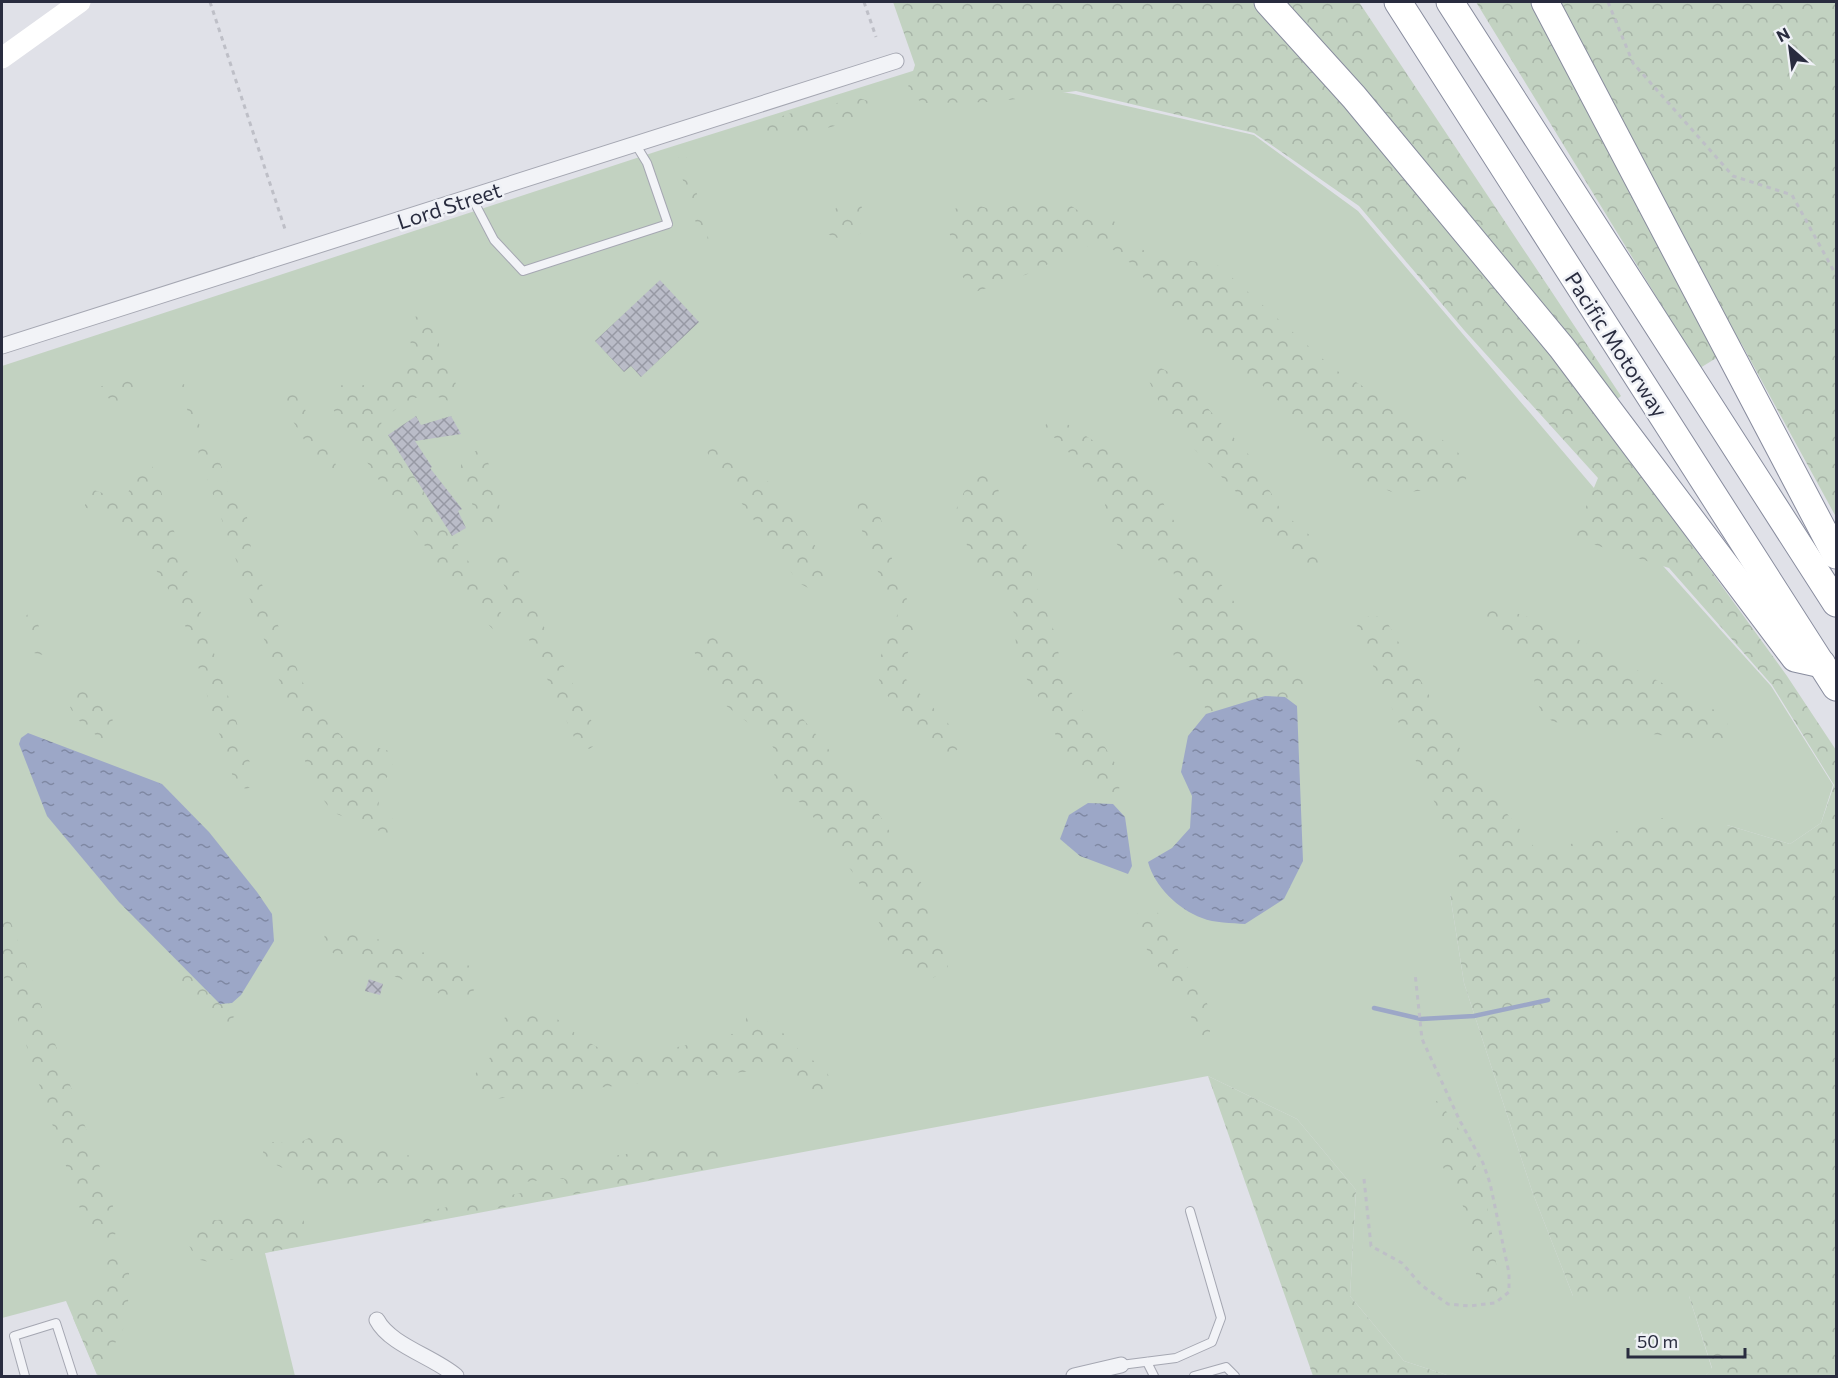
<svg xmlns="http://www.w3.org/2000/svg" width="1838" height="1378" viewBox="0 0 1838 1378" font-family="Commissioner,sans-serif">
  <defs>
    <pattern id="forest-crowns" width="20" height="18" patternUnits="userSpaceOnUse" patternTransform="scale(1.5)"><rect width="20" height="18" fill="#c2d2c1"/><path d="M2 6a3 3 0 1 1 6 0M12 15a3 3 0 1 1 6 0" fill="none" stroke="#a7b4a7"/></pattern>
    <pattern id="water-ripples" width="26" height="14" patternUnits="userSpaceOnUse" patternTransform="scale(1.5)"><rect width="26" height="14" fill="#9ca7c7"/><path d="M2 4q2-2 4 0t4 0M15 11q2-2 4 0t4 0" fill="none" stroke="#7f88a3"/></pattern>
    <pattern id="building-cross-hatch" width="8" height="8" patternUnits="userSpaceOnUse" patternTransform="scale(1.5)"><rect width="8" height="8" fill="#babcc8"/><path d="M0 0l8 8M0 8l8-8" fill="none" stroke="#9799a4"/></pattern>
  </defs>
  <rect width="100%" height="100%" fill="#e0e1e8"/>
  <!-- grass -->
  <polygon fill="#c2d2c1" points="919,69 1074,94 1254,135 1358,211 1611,508 1771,686 1833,785 1821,823 1790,844 1727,825 1450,894 1464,983 1532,1191 1573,1296 1689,1296 1712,1369 1705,1376 1450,1376 1404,1361 1350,1296 1356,1190 1297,1119 1208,1076 265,1253 295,1376 98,1376 66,1301 2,1318 2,366 661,150"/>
  <!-- forest -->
  <g fill="url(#forest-crowns)">
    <polygon points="893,2 1359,2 1621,396 1598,415 1787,676 1836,750 1836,1376 1705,1376 1712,1368 1689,1296 1573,1296 1532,1191 1464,983 1450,894 1466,872 1356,628 1361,619 1370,616 1384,617 1474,773 1539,853 1663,818 1727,825 1790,844 1821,823 1834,785 1772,685 1669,568 1573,538 1598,478 1464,330 1359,206 1254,133 1076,91 993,102 923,103 914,97 908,87 915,65"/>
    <polygon points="1476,2 1836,2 1836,517 1741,343 1700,368"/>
    <path d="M 859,98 L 868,101 C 867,108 866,112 859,117 C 849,124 776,142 766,139 C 765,138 759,134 758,133 L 761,124 L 788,114 Z"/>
    <polygon points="684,156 688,159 709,241 707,246 703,246 678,164 678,158"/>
    <polygon points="1032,198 1064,201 1089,218 1114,221 1124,238 1148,253 1219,266 1334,369 1399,408 1456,450 1467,464 1466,481 1454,488 1394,493 1355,476 1261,384 1197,341 1133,265 1107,245 1078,247 1036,271 975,292 962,276 948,228 954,209 974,204 999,212"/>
    <path d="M 850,203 L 861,205 L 866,221 L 863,232 C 849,240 840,241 826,233 L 826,219 L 838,206 Z"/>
    <path d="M 421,316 L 431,325 L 464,403 C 450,406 443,396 429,395 C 414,395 389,412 381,423 L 508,624 L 511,631 L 509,635 L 500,637 C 436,569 383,488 333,409 L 332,398 L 338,387 L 351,381 L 375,389 L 396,380 L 412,352 L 408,325 L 413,317 Z"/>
    <polygon points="1159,367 1182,379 1249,455 1282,512 1313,538 1323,551 1317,566 1304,568 1248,516 1244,500 1169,423 1150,383 1148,372"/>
    <polygon points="136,374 136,392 128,401 113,402 106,396 92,394 94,389"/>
    <polygon points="183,384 189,387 196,402 197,418 203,435 216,452 231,492 247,517 251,549 267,600 315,710 343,737 389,751 393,768 381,786 378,809 397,822 398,833 392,836 332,812 307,776 301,728 276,673 200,458 181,386"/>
    <polygon points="286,390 293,391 297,395 340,472 341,477 336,483 325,475 281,401 281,393"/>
    <polygon points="1053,415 1136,468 1158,488 1166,510 1252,626 1275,651 1298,665 1305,684 1297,706 1285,697 1231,706 1206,714 1199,674 1174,656 1168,637 1180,605 1173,570 1149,554 1121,549 1107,532 1105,504 1084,468 1044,427"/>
    <path d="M 709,439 L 774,486 L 825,560 L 830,573 L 823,584 L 810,589 L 799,583 L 715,466 C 709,456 703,450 709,439 Z"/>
    <polygon points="479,449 487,458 503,519 500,527 492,532 481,529 461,472 461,460"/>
    <polygon points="146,464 152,466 155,473 254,775 253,785 247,789 240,787 233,777 179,606 133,534 85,507 85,496 94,490 116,498 127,495 138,470"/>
    <polygon points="984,469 996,475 999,488 996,506 1032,552 1032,576 1056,636 1062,677 1121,773 1118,799 1099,795 1090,772 1060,750 1049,713 1017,664 1014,613 1004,595 980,581 955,512 964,492"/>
    <path d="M 871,495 L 877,505 L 891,556 L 919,632 L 906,656 L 902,675 L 960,736 L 958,749 L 945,758 L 931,752 L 881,687 L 876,668 L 898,613 C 887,589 848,518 860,496 Z"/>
    <path d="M 503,548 L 512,556 L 536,611 L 597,732 C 599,741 597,744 589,749 L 581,745 L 574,737 L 491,557 L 494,550 Z"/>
    <path d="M 1493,606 L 1544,622 L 1726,716 L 1729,735 L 1720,741 L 1709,741 L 1554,722 C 1528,709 1538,678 1531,654 L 1489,628 L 1486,615 Z"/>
    <polygon points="29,613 35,616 48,651 43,655 34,653 24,618"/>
    <path d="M 698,636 L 713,637 L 792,706 L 867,795 L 925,889 L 931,905 L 929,922 L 945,948 L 948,967 L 933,978 L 916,976 L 895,954 L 856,877 L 804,804 L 777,793 L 772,779 L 781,762 L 768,738 L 724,704 C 722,669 698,673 692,644 Z"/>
    <path d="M 92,684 C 110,690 117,726 111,742 L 105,743 L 76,718 L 70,707 L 72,696 Z"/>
    <path d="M 2,898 L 105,1181 C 110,1200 123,1224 112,1242 L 96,1238 L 86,1227 L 2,971 Z"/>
    <polygon points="1147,908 1158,913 1209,1007 1210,1032 1205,1041 1196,1041 1191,1016 1134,930 1132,921 1139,912"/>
    <polygon points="339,928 470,966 477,978 474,990 466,999 456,1000 333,953 323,943 325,934"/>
    <polygon points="178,970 185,970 220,1004 232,1003 241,995 235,1006 236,1014 227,1026 216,1028 210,1023 209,1016 183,992 174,977"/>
    <path d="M 751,1010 L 783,1033 L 805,1056 L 823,1066 L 830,1078 L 832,1087 L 827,1096 L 816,1100 L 798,1085 L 789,1067 L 494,1099 L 473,1095 L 471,1078 L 488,1061 L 499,1041 L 497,1030 L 501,1019 L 519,1013 L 551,1013 C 565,1027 594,1049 613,1053 C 646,1059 707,1039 741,1032 L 746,1029 L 746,1011 Z"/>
    <polygon points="1208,1076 1297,1119 1356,1190 1350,1296 1404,1361 1450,1376 1313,1376"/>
    <path d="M 1437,1101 C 1484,1149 1491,1222 1499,1286 L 1495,1295 L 1482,1296 C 1473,1272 1473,1244 1467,1218 C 1462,1197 1446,1178 1440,1159 C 1434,1138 1445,1129 1433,1105 L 1433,1102 Z"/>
    <polygon points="319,1133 435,1162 538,1166 708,1143 720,1150 725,1161 719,1167 425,1222 421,1221 424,1214 437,1209 564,1185 566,1182 564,1179 555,1179 427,1191 381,1182 362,1189 322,1187 264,1159 263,1151 271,1142 297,1144"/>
    <polygon points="289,1216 303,1219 310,1238 304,1245 214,1263 196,1259 189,1245 192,1227 200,1221"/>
    <path d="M 111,1251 L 118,1253 L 129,1264 L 129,1296 L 123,1329 L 97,1375 L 73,1318 C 91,1306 116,1285 105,1261 Z"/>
  </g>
  <!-- water -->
  <g fill="url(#water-ripples)">
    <path d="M 1265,696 L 1285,697 L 1297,706 L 1303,861 L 1284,899 L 1245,924 C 1232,923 1214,923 1202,918 C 1178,909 1155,887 1148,862 L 1172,848 L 1190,828 L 1192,796 L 1181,772 L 1188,736 L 1206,714 Z"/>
    <polygon points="28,733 162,784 209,832 257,892 272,914 274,941 241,995 232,1003 220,1004 119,902 47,816 19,744 21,738"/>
    <polygon points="1088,803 1113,804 1125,817 1132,866 1128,874 1080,856 1060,839 1069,815"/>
  </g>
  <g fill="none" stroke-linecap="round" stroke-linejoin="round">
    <!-- stream -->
    <polyline stroke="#9ca7c7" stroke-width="4.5" points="1374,1008 1421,1019 1474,1016 1548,1000"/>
  </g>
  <!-- building -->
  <g fill="url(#building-cross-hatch)">
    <polygon points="660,280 699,322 641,377 631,366 624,372 595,341"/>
    <polygon points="416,416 421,425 451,416 461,434 415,441 432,467 430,468 462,509 458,511 466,528 452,536 388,435"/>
    <polygon points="369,979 383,984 380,995 365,991"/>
  </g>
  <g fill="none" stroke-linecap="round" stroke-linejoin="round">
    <defs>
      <g id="service">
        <polyline points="472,198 494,240 523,271 668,224 647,163 636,145"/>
        <polyline points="1147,1362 1154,1376"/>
        <polyline points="1121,1365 1176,1358 1212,1342 1221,1318 1190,1211"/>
        <polyline points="25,1376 14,1336 56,1323 73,1376"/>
        <polyline points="1194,1376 1226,1367 1235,1376"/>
      </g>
      <g id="minor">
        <polyline points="2,346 896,61"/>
        <path d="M 377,1320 C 390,1345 434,1357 456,1376"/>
        <polyline points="1074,1376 1121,1365"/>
      </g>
      <g id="motorway">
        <polyline points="1268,2 1354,97 1562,348 1795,658 1822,664"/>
        <polyline points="1398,2 1836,687"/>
        <polyline points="1450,2 1836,603"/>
        <polyline points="1545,2 1836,555"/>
      </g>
    </defs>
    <!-- service casing -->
    <use href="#service" stroke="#a5a7b2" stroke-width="10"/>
    <!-- minor casing -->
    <use href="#minor" stroke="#a5a7b2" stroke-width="17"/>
    <!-- motorway casing -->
    <use href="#motorway" stroke="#888c9e" stroke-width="29"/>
    <!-- path -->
    <g stroke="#bebfc7" stroke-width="3" stroke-dasharray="4.5 4.5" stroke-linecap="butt">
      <polyline points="210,2 285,229"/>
      <polyline points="864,2 876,37"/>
      <polyline points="1608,2 1633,63 1733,176 1792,195 1836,275"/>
      <polyline points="1364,1179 1371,1246 1402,1263 1421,1285 1448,1304 1469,1306 1495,1303 1509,1292 1509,1273 1490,1183 1483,1163 1459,1119 1422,1039 1415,973"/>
    </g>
    <!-- service -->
    <use href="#service" stroke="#f2f3f7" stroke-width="8"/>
    <!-- minor -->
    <use href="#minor" stroke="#f2f3f7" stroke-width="15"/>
    <!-- secondary -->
    <polyline stroke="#fff" stroke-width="21" points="2,58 80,2"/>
    <!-- motorway -->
    <use href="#motorway" stroke="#fff" stroke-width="27"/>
  </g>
  <g text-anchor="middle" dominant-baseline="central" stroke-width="5" stroke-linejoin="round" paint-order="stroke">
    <!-- street labels -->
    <g font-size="21" fill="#292c3f" stroke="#eff1f6">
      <text transform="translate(449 205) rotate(-18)">Lord Street</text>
      <text transform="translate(1617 344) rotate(57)">Pacific Motorway</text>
    </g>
  </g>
  <!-- border -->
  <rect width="1838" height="1378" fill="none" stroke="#292c3f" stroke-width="6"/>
  <!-- north arrow -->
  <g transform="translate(1790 48) rotate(332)" stroke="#eff1f6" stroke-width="4.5" paint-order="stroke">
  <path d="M0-4.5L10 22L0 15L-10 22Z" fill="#292c3f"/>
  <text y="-9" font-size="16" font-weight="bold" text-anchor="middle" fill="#292c3f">N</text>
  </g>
  <!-- scale -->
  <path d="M1628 1348v9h117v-9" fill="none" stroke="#292c3f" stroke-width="3"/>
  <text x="1637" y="1348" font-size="18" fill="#292c3f" stroke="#eff1f6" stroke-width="4.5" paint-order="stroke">50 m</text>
</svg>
